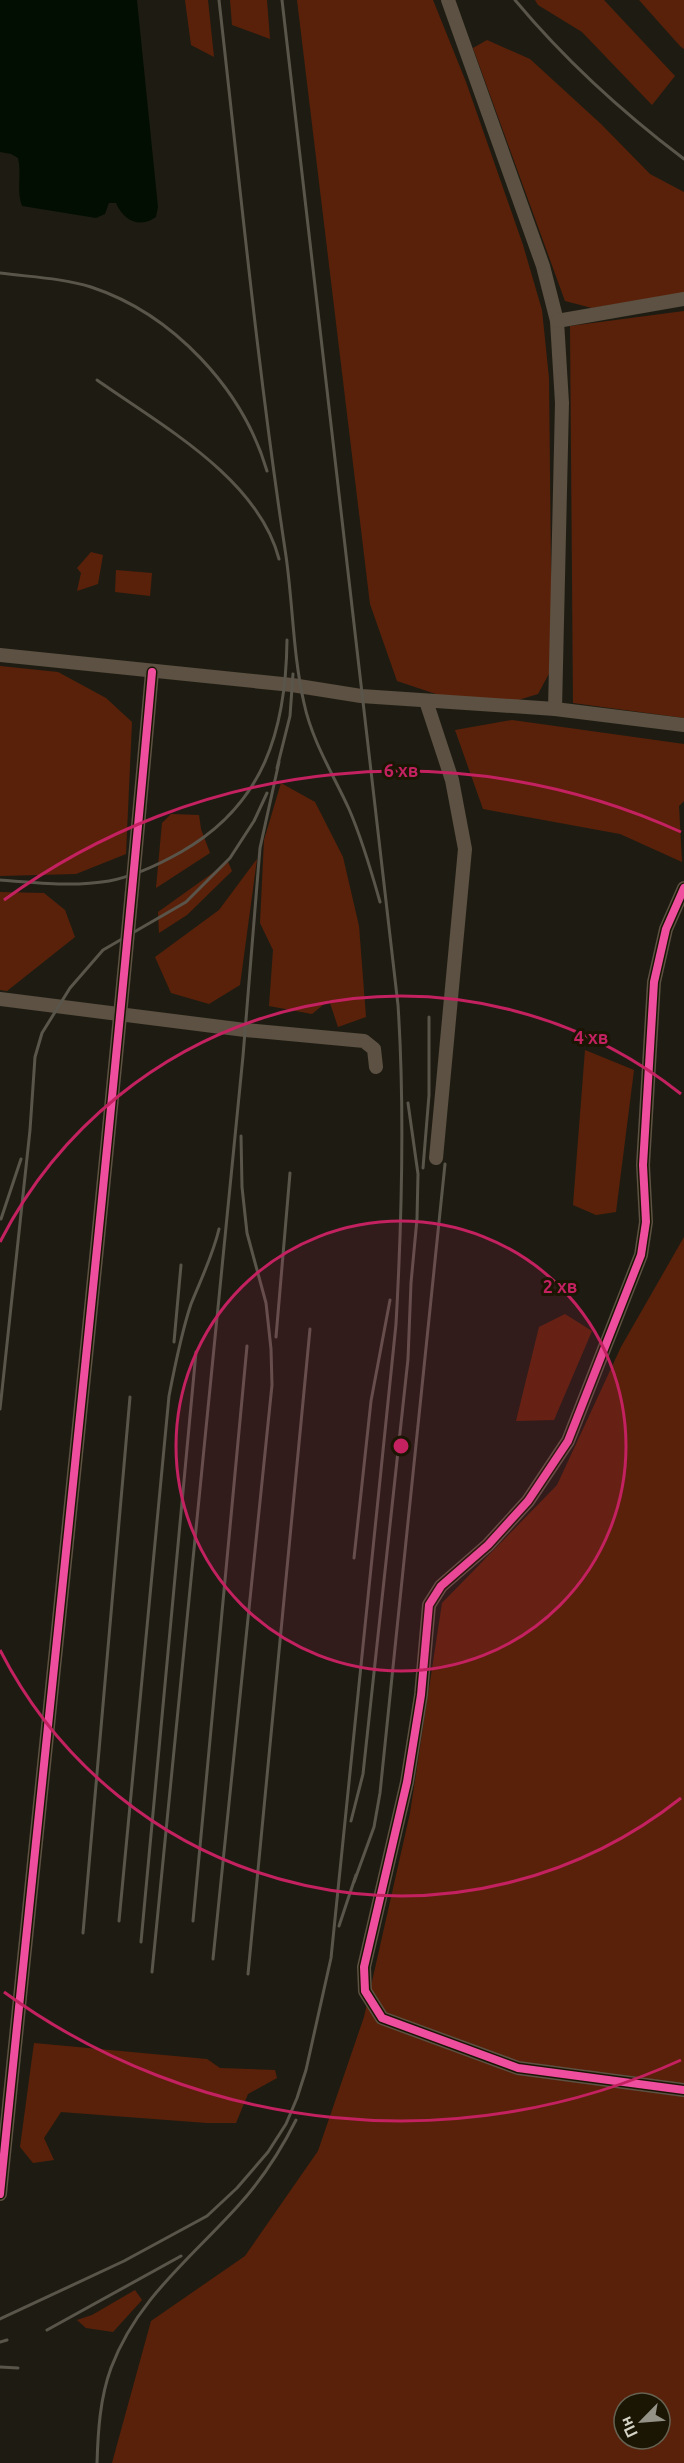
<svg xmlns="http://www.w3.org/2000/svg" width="684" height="2463" viewBox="0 0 684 2463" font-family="Ubuntu,sans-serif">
  <rect width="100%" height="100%" fill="#1e1c12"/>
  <!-- green -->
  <g fill="#5a210a" fill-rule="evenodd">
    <polygon points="185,0 208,0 214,57 191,45"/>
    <polygon points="230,0 267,0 270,39 232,25"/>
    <polygon points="297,0 433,0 466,82 523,245 542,310 549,378 552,668 538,694 515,701 442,696 397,681 370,604"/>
    <polygon points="535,0 604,0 675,76 652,105 582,32 538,5"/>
    <polygon points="639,0 684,0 684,49 680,46"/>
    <polygon points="487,40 530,59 601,124 650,174 684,192 684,293 592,308 565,301 473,48"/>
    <polygon points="684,311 684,718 573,703 570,326"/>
    <polygon points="91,552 103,555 98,584 77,591 81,573 77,568"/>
    <polygon points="116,570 152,573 150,596 115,592"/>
    <polygon points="0,666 58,672 106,698 132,722 126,854 76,874 0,876"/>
    <polygon points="512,720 684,744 684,801 679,806 682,862 620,834 483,809 455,730"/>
    <polygon points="281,783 315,802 343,857 359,926 366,1017 338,1027 329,1000 312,1014 269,1006 273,950 260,923 264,840"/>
    <polygon points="171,814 199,815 201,829 210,853 156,888 162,823"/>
    <polygon points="257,859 240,985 209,1004 171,993 155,957 219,910"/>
    <polygon points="228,862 232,871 187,915 159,933 158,912"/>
    <polygon points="0,892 44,893 65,910 75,937 7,991 0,990"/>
    <polygon points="585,1050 634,1070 616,1212 596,1215 573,1205"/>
    <path d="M 684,1237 L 684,2463 L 112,2463 L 151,2321 L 245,2256 L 318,2151 L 364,2017 L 410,1813 L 442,1603 L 557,1485 L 621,1347 ZM 624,2403 L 660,2403 L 660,2439 L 624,2439 Z"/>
    <polygon points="565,1314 592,1331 554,1420 516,1421 539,1327"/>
    <polygon points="34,2043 207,2059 220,2068 275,2070 277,2078 248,2094 236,2123 207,2123 61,2112 44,2138 54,2160 33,2163 20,2147"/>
    <polygon points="135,2290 142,2300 113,2332 86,2328 77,2320 92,2315"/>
  </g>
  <!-- water -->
  <path fill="#030e03" d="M 0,0 L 137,0 L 158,207 L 156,217 C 139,229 123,220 116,203 L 109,203 L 105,214 L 96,218 L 22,206 C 16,191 22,174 18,158 L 11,154 L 0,152 Z"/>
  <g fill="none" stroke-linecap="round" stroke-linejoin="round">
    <!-- minor -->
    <g stroke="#5c5142" stroke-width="14">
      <polyline points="448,0 543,266 557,321 562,403 555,709"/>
      <polyline points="557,321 684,299"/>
      <polyline points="0,655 292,685 361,696 555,709 684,725"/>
      <polyline points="426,701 452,780 465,849 436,1158"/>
      <polyline points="684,888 666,929 654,982 643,1165 646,1222 641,1255 568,1441 528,1501 488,1545 441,1586 429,1605 421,1695 407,1782 364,1967 365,1991 382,2018 518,2068 684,2090"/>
      <polyline points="0,999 245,1030 364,1041 374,1049 376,1067"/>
      <path d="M 0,2194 C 51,1687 107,1179 152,672"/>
    </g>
    <!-- rail -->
    <g stroke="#5a554b" stroke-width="3">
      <path d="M 219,0 C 240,185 258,372 286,556 C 293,605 293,655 304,703 C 312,741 333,774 349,809 C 362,839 371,870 380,902"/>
      <path d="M 515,0 C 565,60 622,112 684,159"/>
      <path d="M 0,273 C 30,277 62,278 91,287 C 173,314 243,389 267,471"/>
      <path d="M 97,380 C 162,426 258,478 279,559"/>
      <polyline points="277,768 290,716 293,674"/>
      <path d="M 0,880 C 35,883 74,887 109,881 C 135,876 158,865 181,852 C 264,805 286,730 287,640"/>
      <polyline points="423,1168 429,1095 429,1017"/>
      <polyline points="1,1219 21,1159"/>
      <polyline points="276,1337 290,1173"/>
      <polyline points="174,1342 181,1265"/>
      <polyline points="0,1409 30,1130 35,1057 42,1033 70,988 103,950 186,902 230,858 254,821 267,793"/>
      <polyline points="354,1558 371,1401 390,1300"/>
      <polyline points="351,1821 363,1774 408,1359 411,1283 417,1219 418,1174 408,1103"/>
      <polyline points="354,1882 374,1827 380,1793 445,1164"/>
      <path d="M 119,1921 L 169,1396 C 175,1365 181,1334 191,1304 C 201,1279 213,1255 219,1229"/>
      <polyline points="193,1921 247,1346"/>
      <polyline points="339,1926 356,1875"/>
      <polyline points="83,1933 130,1397"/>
      <polyline points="141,1942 196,1352"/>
      <polyline points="213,1959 272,1385 271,1349 266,1303 247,1233 242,1187 241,1136"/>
      <polyline points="152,1972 243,1056 260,848 279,762"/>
      <polyline points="248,1974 310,1329"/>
      <path d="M 0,2319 L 124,2261 L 207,2216 L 237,2188 L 268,2152 L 286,2124 L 297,2098 L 306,2070 L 331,1958 L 396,1324 C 402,1218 405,1111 398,1005 L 282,0"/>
      <polyline points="47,2330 181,2256"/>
      <polyline points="0,2342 7,2340"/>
      <polyline points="0,2367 18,2368"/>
      <path d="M 97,2463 C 98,2431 100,2398 111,2368 C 137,2299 189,2260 237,2207 C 261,2181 280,2152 296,2120"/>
    </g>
    <defs>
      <g id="cycleway">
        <polyline points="684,888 666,929 654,982 643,1165 646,1222 641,1255 568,1441 528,1501 488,1545 441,1586 429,1605 421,1695 407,1782 364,1967 365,1991 382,2018 518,2068 684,2090"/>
        <path d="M 0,2194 C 51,1687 107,1179 152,672"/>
      </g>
    </defs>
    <!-- cycleway casing -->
    <use href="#cycleway" stroke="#1b1604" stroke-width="11"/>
    <!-- cycleway -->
    <use href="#cycleway" stroke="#ef4d9e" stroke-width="8"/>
  </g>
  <!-- distance rings -->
  <circle cx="401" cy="1446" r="225" fill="#c32160" fill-opacity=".12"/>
  <g fill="none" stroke="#c32160" stroke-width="3">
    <circle cx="401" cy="1446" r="225"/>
    <path d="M681 1798A450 450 0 0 1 0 1650M0 1242A450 450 0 0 1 681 1094"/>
    <path d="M681 2060A675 675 0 0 1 4 1992M4 900A675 675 0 0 1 681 832"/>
  </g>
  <circle cx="401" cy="1446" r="9" fill="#c32160" stroke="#1b1604" stroke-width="3"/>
  <g font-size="18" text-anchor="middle" font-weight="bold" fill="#c32160" stroke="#1b1604" stroke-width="6" stroke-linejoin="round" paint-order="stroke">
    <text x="401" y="777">6 хв</text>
    <text x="591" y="1044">4 хв</text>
    <text x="560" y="1293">2 хв</text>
  </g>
  <!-- north arrow -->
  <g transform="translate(642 2421) rotate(245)"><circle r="28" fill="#1b1604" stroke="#656252" stroke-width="1.5"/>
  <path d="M0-4.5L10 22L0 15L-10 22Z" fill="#959387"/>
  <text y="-9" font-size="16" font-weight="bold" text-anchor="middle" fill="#d5d3c6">Пн</text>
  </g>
</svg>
